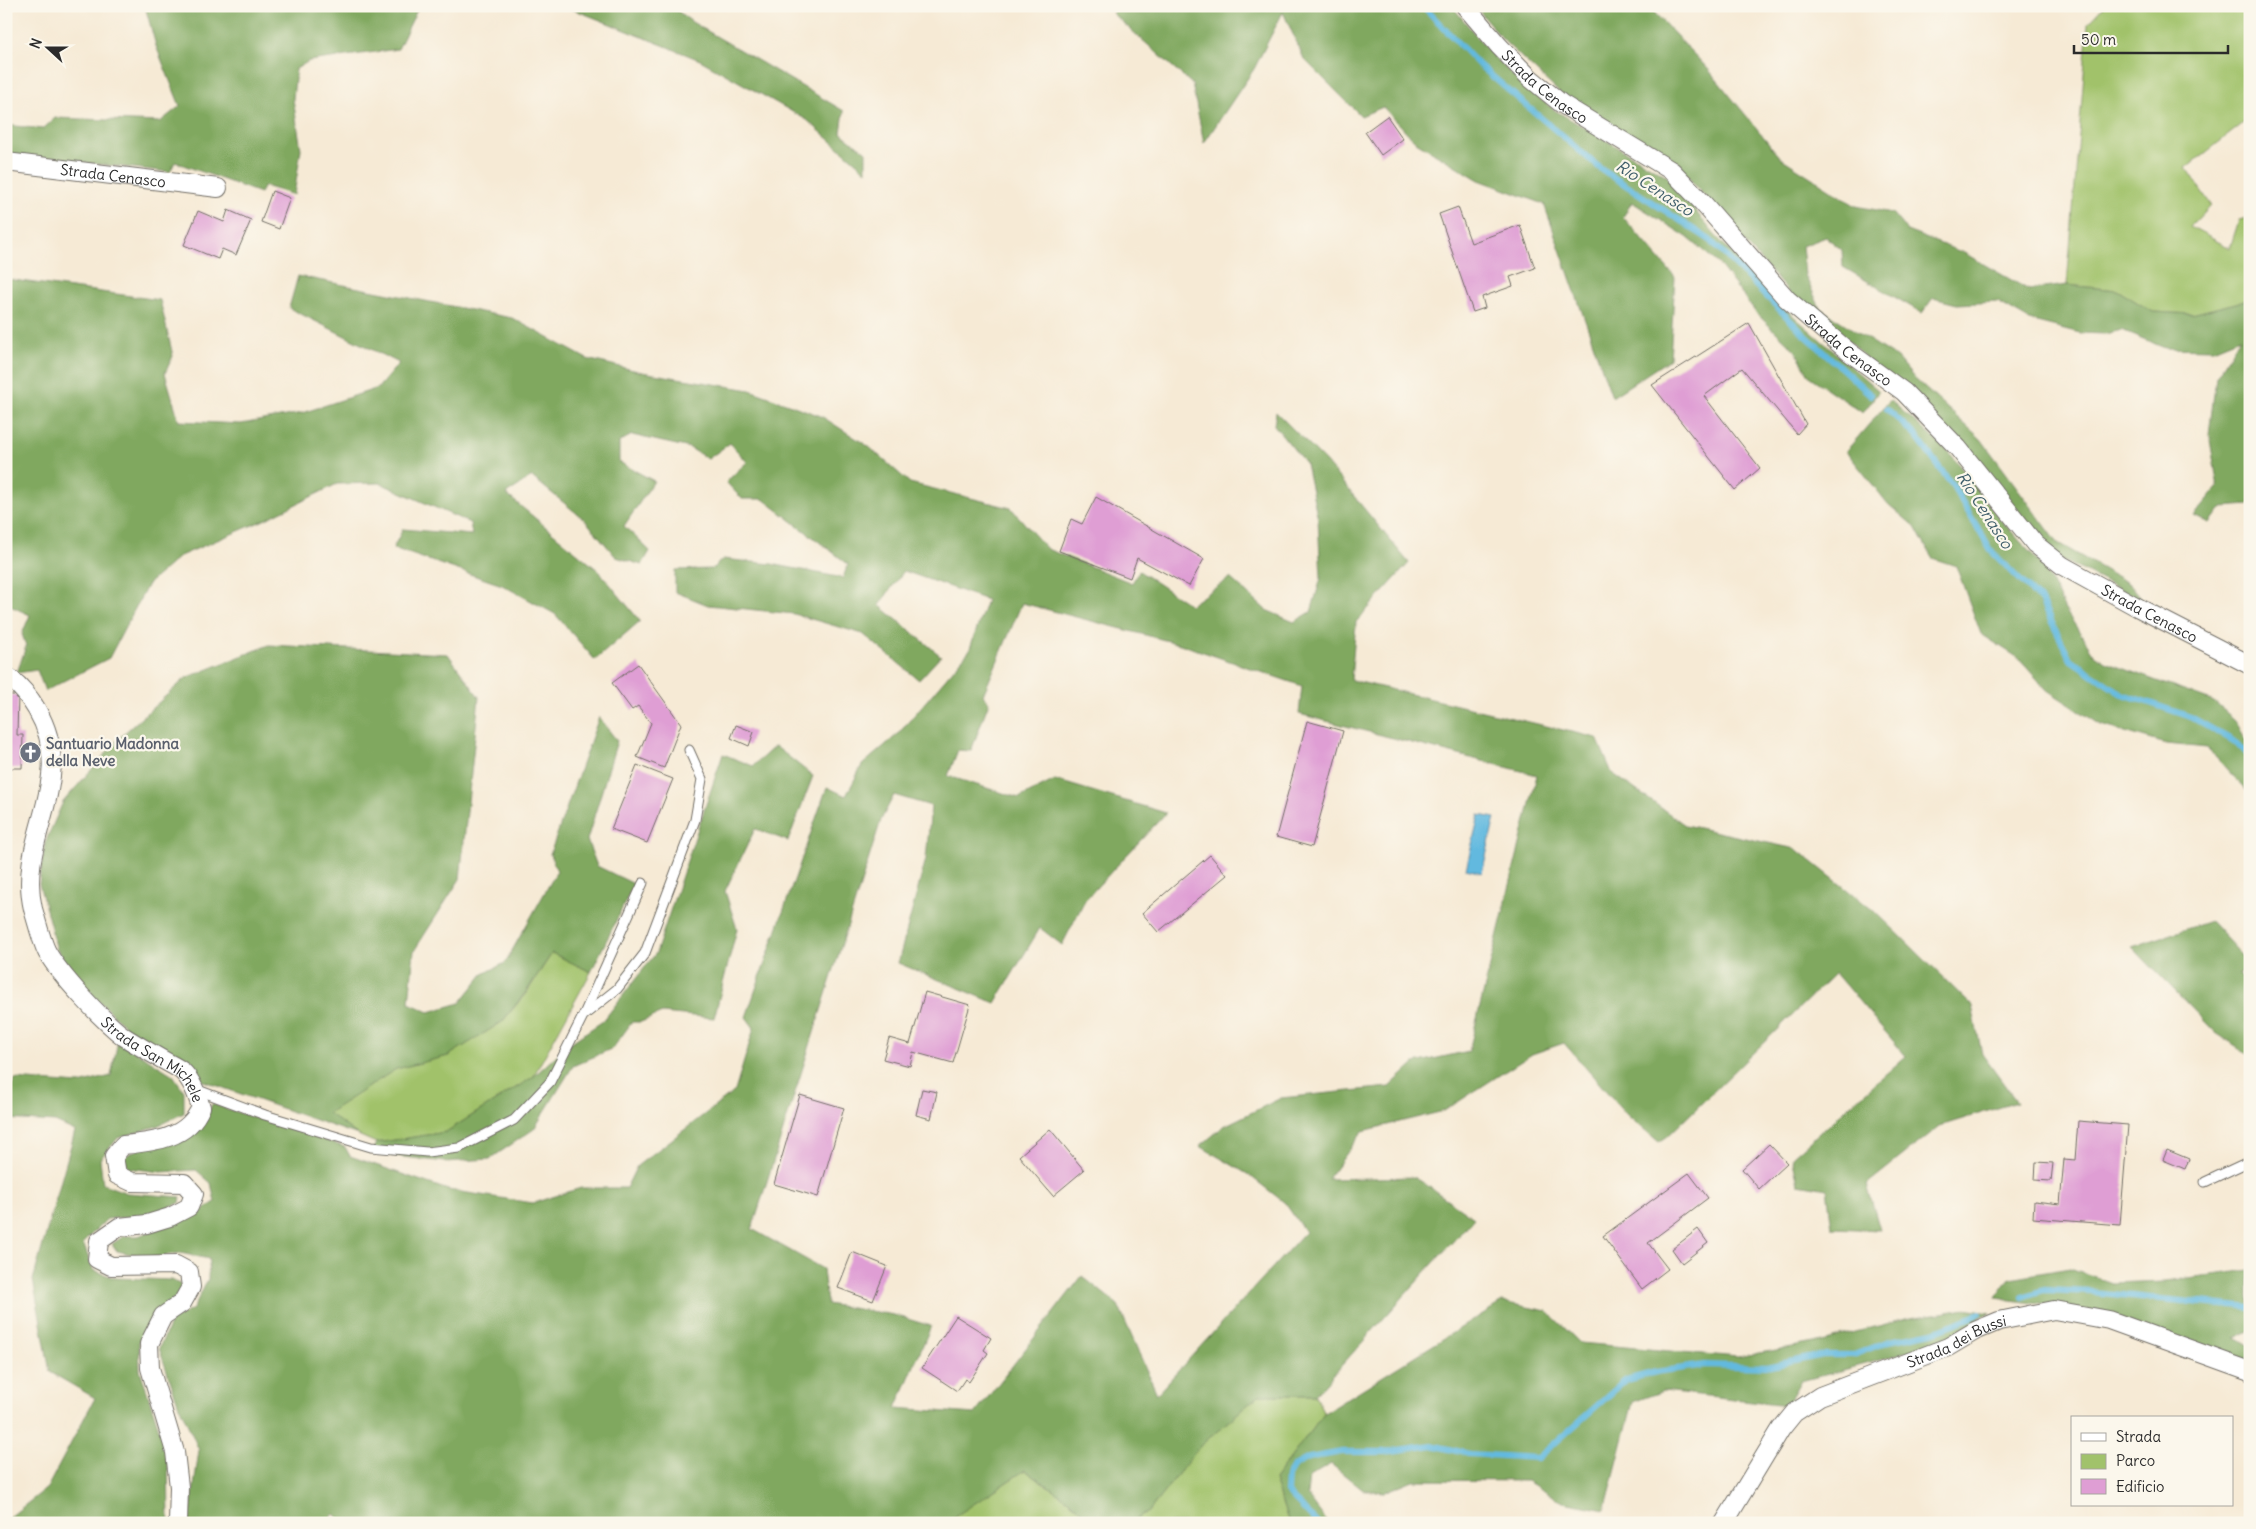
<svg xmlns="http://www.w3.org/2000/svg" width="2256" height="1529" viewBox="0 0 2256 1529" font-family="Delius,sans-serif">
  <rect width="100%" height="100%" fill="#fbf7ec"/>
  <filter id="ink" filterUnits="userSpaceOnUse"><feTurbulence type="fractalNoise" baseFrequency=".02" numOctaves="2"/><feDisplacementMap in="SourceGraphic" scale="10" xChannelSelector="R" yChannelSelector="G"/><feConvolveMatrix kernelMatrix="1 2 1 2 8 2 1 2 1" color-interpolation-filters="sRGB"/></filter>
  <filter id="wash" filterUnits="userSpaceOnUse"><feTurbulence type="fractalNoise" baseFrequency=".0096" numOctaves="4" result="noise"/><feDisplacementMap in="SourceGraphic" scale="20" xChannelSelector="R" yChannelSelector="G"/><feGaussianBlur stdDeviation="1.12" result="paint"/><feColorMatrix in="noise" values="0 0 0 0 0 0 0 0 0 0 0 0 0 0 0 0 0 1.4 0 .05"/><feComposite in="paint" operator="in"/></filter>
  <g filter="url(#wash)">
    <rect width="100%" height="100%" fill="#f6ead5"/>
    <!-- green -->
    <g fill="#a1c26b" stroke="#66764b">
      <polygon points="2104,6 2250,6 2250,118 2186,168 2211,205 2190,227 2230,248 2239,220 2250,217 2250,298 2236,303 2192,314 2153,312 2117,290 2067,285 2088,23"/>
      <polygon points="552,953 591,972 533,1077 446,1132 376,1143 358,1135 327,1113 396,1069 448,1056 502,1022 527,992"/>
      <polygon points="1259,1395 1315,1395 1324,1413 1274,1480 1289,1523 1131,1523 1149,1511 1201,1445"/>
      <polygon points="1025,1470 1074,1504 1093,1523 945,1523"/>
    </g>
    <!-- forest -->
    <g fill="#80a85f" stroke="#566a45" fill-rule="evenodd">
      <polygon points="145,6 423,6 417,10 398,49 309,61 296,69 293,99 301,149 294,195 264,186 260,193 175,162 170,172 6,154 6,125 43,129 55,118 160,122 180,106 156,46"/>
      <polygon points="565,6 671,6 692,22 844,111 841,133 866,152 866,171 807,120 700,60"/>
      <polygon points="1118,6 1452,6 1487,49 1520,83 1556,111 1667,176 1714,234 1783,307 1879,391 1863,413 1810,377 1796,351 1756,313 1719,264 1687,237 1632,202 1623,217 1675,277 1670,359 1612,397 1544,204 1479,180 1416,142 1383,107 1361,116 1304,59 1283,12 1254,69 1204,143 1192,84 1112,13"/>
      <polygon points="1475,6 1648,6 1708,69 1781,158 1856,206 1892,213 1907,231 1964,253 2029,290 2067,285 2117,290 2153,312 2192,314 2236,303 2250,298 2250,505 2222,507 2210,523 2194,516 2218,487 2209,434 2216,377 2240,338 2213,349 2165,348 2122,330 2105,334 2080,333 2029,320 1998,302 1957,304 1933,298 1922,313 1843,267 1842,250 1826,237 1802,246 1805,275 1820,308 1897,358 1915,379 1981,439 2058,543 2131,585 2144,601 2062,560 1852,344 1790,294 1679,167 1565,98 1504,41"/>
      <path d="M 298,276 L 512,318 L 587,359 L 642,372 L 750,390 L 821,416 L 868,446 L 910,483 L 1011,508 L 1047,549 L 1132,583 L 1139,571 L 1190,605 L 1230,578 L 1266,610 L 1294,622 L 1311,612 L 1321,578 L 1318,519 L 1306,464 L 1274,425 L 1276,412 L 1325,461 L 1409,563 L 1356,622 L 1351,680 L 1597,738 L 1612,773 L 1685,825 L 1796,849 L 1879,915 L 1972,1006 L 1982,1054 L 2017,1102 L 1940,1126 L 1867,1184 L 1880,1230 L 1832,1228 L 1827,1189 L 1798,1184 L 1792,1157 L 1906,1056 L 1835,973 L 1668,1136 L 1659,1142 L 1627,1115 L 1564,1043 L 1532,1054 L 1444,1111 L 1363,1131 L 1328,1179 L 1415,1177 L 1474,1218 L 1315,1395 L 1259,1395 L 1201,1445 L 1149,1511 L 1131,1523 L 1093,1523 L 1074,1504 L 1025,1470 L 945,1523 L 343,1523 L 334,1514 L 326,1523 L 189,1523 L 199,1450 L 178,1403 L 159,1348 L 172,1320 L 193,1309 L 208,1279 L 209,1259 L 180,1253 L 149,1258 L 117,1251 L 112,1244 L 124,1236 L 138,1236 L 198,1214 L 215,1202 L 211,1183 L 196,1170 L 161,1172 L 128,1168 L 124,1158 C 144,1138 182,1150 202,1126 C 207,1121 209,1110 212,1104 L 345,1147 L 350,1156 L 448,1190 L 533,1203 L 581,1188 L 626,1188 L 637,1166 L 735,1091 L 754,1028 L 746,1017 L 827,787 L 846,796 L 862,765 L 898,734 L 969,651 L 987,600 L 904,571 L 879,605 L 941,656 L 919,680 L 863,634 L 794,614 L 708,605 L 675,592 L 675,570 L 712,569 L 723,559 L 772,564 L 843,578 L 848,564 L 763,499 L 742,499 L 726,482 L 747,462 L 730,443 L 708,459 L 690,448 L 632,435 L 619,442 L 619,462 L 654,481 L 624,526 L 650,551 L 642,565 L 616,557 L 585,520 L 532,477 L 506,494 L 599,571 L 640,621 L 595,660 L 555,614 L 502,585 L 393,548 L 403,529 L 472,535 L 470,523 L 380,483 L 337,484 L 262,521 L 180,556 L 148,584 L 109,658 L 45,691 L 37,670 L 17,673 L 26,646 L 22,634 L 30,615 L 6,604 L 6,279 L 160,300 L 173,356 L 165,373 L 179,421 L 241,424 L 302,413 L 378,388 L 399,363 L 289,308 ZM 1022,603 L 1180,644 L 1302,686 L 1299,714 L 1537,775 L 1469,1051 L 1415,1063 L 1389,1087 L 1281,1098 L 1224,1126 L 1200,1146 L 1249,1175 L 1285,1203 L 1305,1232 L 1157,1394 L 1118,1305 L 1082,1276 L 975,1414 L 896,1408 L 931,1326 L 894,1315 L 827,1304 L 823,1269 L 752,1229 L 881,820 L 894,795 L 931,806 L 926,859 L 898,963 L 995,1003 L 1040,928 L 1062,945 L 1085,900 L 1166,813 L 1055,780 L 1019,798 L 948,776 L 958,750 L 971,751 L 989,702 L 983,695 Z"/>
      <polygon points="1890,400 1949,452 2002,521 2045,569 2065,610 2094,654 2105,662 2214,702 2235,720 2247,742 2250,744 2250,794 2207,748 2166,744 2101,725 2047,690 2017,657 1981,634 1956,566 1932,558 1915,527 1888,504 1846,451"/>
      <polygon points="269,645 448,654 479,697 460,879 414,951 409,1003 429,1012 460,1003 483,974 505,963 557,871 550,854 599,717 617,741 587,840 597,866 634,884 591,972 552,953 526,992 502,1022 448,1056 396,1069 328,1113 358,1135 201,1080 185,1064 128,1029 88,991 57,950 39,884 45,843 63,802 121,736 186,678"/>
      <polygon points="775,746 813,776 788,841 755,829 725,891 737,929 714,1018 662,1013 641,1022 632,1022 613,1048 573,1066 534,1129 490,1159 445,1162 371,1153 376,1143 446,1132 533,1077 570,1043 603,1021 656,953 723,754 753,766"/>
      <polygon points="2210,921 2250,964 2250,970 2238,974 2250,989 2250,1055 2216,1033 2132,947"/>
      <polygon points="118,1040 173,1075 184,1091 184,1113 157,1126 118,1138 100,1159 103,1184 127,1193 181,1197 180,1203 148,1215 107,1219 83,1243 93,1270 115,1278 172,1280 183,1286 175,1298 157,1312 139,1342 140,1370 168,1457 169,1523 6,1523 6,1520 47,1488 95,1398 50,1372 33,1280 75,1131 55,1122 6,1119 6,1097 15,1079 79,1084 111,1076"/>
      <polygon points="2070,1268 2112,1283 2165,1281 2250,1270 2250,1332 2234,1338 2250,1346 2250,1367 2062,1307 1996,1298 2010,1278"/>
      <polygon points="1502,1302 1547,1311 1580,1343 1738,1357 1814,1343 1905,1319 1965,1309 1990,1313 1944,1340 1870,1363 1801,1381 1787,1405 1663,1391 1633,1402 1605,1510 1563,1502 1527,1481 1413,1480 1384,1492 1363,1490 1331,1464 1309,1477 1307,1495 1328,1523 1289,1523 1274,1480 1324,1413"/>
    </g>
    <!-- water -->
    <polygon fill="#62b9df" stroke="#467285" points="1479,815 1495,818 1482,873 1466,869"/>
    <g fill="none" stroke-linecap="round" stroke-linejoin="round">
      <!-- stream -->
      <g stroke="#62b9df" stroke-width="6">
        <polyline points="1423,6 1479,65 1601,169 1710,240 1803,333 1871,395"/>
        <polyline points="1887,409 1916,436 1953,486 1991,551 2041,601 2071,660 2120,693 2191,717 2237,743 2250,757"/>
        <polyline points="2023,1297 2044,1290 2092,1292 2250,1308"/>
        <polyline points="1317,1523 1287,1492 1288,1476 1294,1466 1309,1458 1342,1452 1385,1452 1432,1445 1469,1454 1538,1458 1626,1380 1656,1372 1705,1365 1766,1367 1823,1355 1853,1355 1889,1341 1933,1332 1980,1314"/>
      </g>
    </g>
    <g id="blocks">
      <!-- building -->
      <g fill="#df9ed4">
        <polygon points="1387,116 1403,139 1381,155 1365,132"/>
        <polygon points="272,191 290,198 279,229 261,222"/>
        <polygon points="1458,207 1471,243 1520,225 1535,268 1510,277 1513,286 1482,297 1485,308 1473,312 1439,214"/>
        <polygon points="228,210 251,220 236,255 222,249 218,259 184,245 198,211 224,222"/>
        <polygon points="1749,323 1806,424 1797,434 1742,368 1704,396 1760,468 1735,490 1652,385"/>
        <polygon points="1096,497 1204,559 1189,586 1137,558 1130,578 1059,551 1071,519 1082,524"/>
        <polygon points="638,664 681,724 664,768 637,757 651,723 638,706 632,710 612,683"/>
        <polygon points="6,695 18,695 17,735 23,735 22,768 6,768"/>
        <polygon points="1307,721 1343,731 1312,847 1276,837"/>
        <polygon points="736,725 754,732 749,746 731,738"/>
        <polygon points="637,765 673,779 647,843 611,829"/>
        <polygon points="1210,855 1227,875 1158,932 1142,913"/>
        <polygon points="925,992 970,1005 953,1063 913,1052 910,1066 883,1059 889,1038 910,1044"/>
        <polygon points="922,1089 937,1092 931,1119 916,1115"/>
        <polygon points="800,1095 844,1108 818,1197 774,1184"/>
        <polygon points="2078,1121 2128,1125 2120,1225 2033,1218 2034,1201 2060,1204 2064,1159 2075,1160"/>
        <polygon points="1050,1129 1084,1170 1053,1196 1019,1156"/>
        <polygon points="1769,1144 1787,1163 1759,1189 1742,1169"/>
        <polygon points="2167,1150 2189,1159 2185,1169 2163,1160"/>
        <polygon points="2036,1162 2053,1163 2051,1181 2035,1180"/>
        <polygon points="1689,1173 1708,1198 1648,1243 1668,1269 1642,1289 1603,1236"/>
        <polygon points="1698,1229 1708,1243 1682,1263 1672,1249"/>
        <polygon points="852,1252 887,1266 873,1301 838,1288"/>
        <polygon points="956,1316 991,1338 984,1350 988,1353 969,1382 965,1379 957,1391 922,1368"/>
      </g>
    </g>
  </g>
  <g filter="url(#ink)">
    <use href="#blocks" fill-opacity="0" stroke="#726e66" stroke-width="1"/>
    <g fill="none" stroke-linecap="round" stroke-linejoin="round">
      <defs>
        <g id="lane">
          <polyline points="584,1014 643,883"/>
          <polyline points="195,1089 265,1115 371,1147 427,1152 459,1148 514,1120 550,1082 583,1016 617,989 645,953 695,820 702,779 689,750"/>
          <polyline points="2205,1182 2250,1161"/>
        </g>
        <g id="street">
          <path id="s1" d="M 1465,6 L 1499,46 L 1530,78 L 1562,104 L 1672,171 L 1702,202 L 1787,299 L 1849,352 L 1904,392 L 1958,448 L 2035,544 L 2063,566 L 2139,608 L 2250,665"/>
          <path id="s2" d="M 6,162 L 218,188"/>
          <path id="s3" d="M 6,680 L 11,679 C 23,688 30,698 37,710 C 79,782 16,837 33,909 C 37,922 41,940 47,952 C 60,975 102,1020 123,1036 C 137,1045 151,1053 165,1061 C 170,1064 177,1067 182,1071 C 192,1080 197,1095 201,1107 C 188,1139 154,1142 123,1145 L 114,1156 L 117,1175 L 132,1182 L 184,1183 L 194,1194 L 189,1207 L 170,1217 L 147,1224 L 119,1227 L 99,1241 L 97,1259 L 111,1266 L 176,1265 L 189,1272 L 191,1287 L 182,1303 L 163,1316 L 149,1344 L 150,1368 L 175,1452 L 179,1487 L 178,1523"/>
          <path id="s4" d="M 1724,1523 L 1781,1429 L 1794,1413 L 1820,1396 L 1948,1347 L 1975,1331 L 1999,1321 L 2054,1310 L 2082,1315 L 2109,1320 L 2250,1371"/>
        </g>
      </defs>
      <!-- lane casing -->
      <use href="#lane" stroke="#726e66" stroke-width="11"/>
      <!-- street casing -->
      <use href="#street" stroke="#726e66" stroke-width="20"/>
      <!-- lane -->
      <use href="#lane" stroke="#fff" stroke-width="9"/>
      <!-- street -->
      <use href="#street" stroke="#fff" stroke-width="18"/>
    </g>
  </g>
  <!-- icons -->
  <defs>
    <symbol id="church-disc" viewBox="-11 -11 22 22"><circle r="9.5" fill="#6b7280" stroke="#fbf7ec"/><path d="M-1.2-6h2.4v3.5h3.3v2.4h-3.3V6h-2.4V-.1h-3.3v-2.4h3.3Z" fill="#fff"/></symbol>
  </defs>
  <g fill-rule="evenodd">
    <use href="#church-disc" x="18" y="740" width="25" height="25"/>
  </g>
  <g text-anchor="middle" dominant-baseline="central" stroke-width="4.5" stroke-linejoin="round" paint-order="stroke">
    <!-- street labels -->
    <g font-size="15" fill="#2b2b2b" stroke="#fbf7ec">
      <text stroke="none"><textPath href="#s1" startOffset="114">Strada Cenasco</textPath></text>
      <text stroke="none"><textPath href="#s2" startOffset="108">Strada Cenasco</textPath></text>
      <text stroke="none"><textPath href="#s1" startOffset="519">Strada Cenasco</textPath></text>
      <text stroke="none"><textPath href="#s1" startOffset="924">Strada Cenasco</textPath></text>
      <text stroke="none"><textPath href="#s3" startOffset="448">Strada San Michele</textPath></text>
      <text stroke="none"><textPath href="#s4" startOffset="309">Strada dei Bussi</textPath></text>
    </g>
    <!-- worship labels -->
    <g font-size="15" font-weight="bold" fill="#5b616d" stroke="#fbf7ec" text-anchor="start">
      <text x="46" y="743">Santuario Madonna<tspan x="46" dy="17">della Neve</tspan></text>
    </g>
    <!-- water labels -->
    <g font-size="16" font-style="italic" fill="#3e5d6a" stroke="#fbf7ec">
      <text transform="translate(1655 188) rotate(33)">Rio Cenasco</text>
      <text transform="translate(1985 510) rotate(57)">Rio Cenasco</text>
    </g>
  </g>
  <!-- margin -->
  <rect width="2256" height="1529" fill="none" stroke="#fbf7ec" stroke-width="25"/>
  <!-- legend -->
  <rect x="2071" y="1416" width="162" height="90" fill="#fbf7ec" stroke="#a8a59f"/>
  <rect x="2081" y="1433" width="25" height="8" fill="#ffffff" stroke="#a8a59f"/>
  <text x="2116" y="1442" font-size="15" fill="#2b2b2b">Strada</text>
  <rect x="2081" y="1454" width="25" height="15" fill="#a1c26b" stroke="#a8a59f"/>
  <text x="2116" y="1466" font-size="15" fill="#2b2b2b">Parco</text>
  <rect x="2081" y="1479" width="25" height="15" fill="#df9ed4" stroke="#a8a59f"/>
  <text x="2116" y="1492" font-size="15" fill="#2b2b2b">Edificio</text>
  <!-- north arrow -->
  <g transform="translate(48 48) rotate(291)" stroke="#fbf7ec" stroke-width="4" paint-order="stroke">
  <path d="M0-4L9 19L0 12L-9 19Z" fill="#2b2b2b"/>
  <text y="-8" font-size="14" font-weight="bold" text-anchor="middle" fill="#2b2b2b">N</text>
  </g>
  <!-- scale -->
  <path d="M2074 45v8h154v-8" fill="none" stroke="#2b2b2b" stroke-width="2.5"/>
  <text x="2081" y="45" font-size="15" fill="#2b2b2b" stroke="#fbf7ec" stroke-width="4" paint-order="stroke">50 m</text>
</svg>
